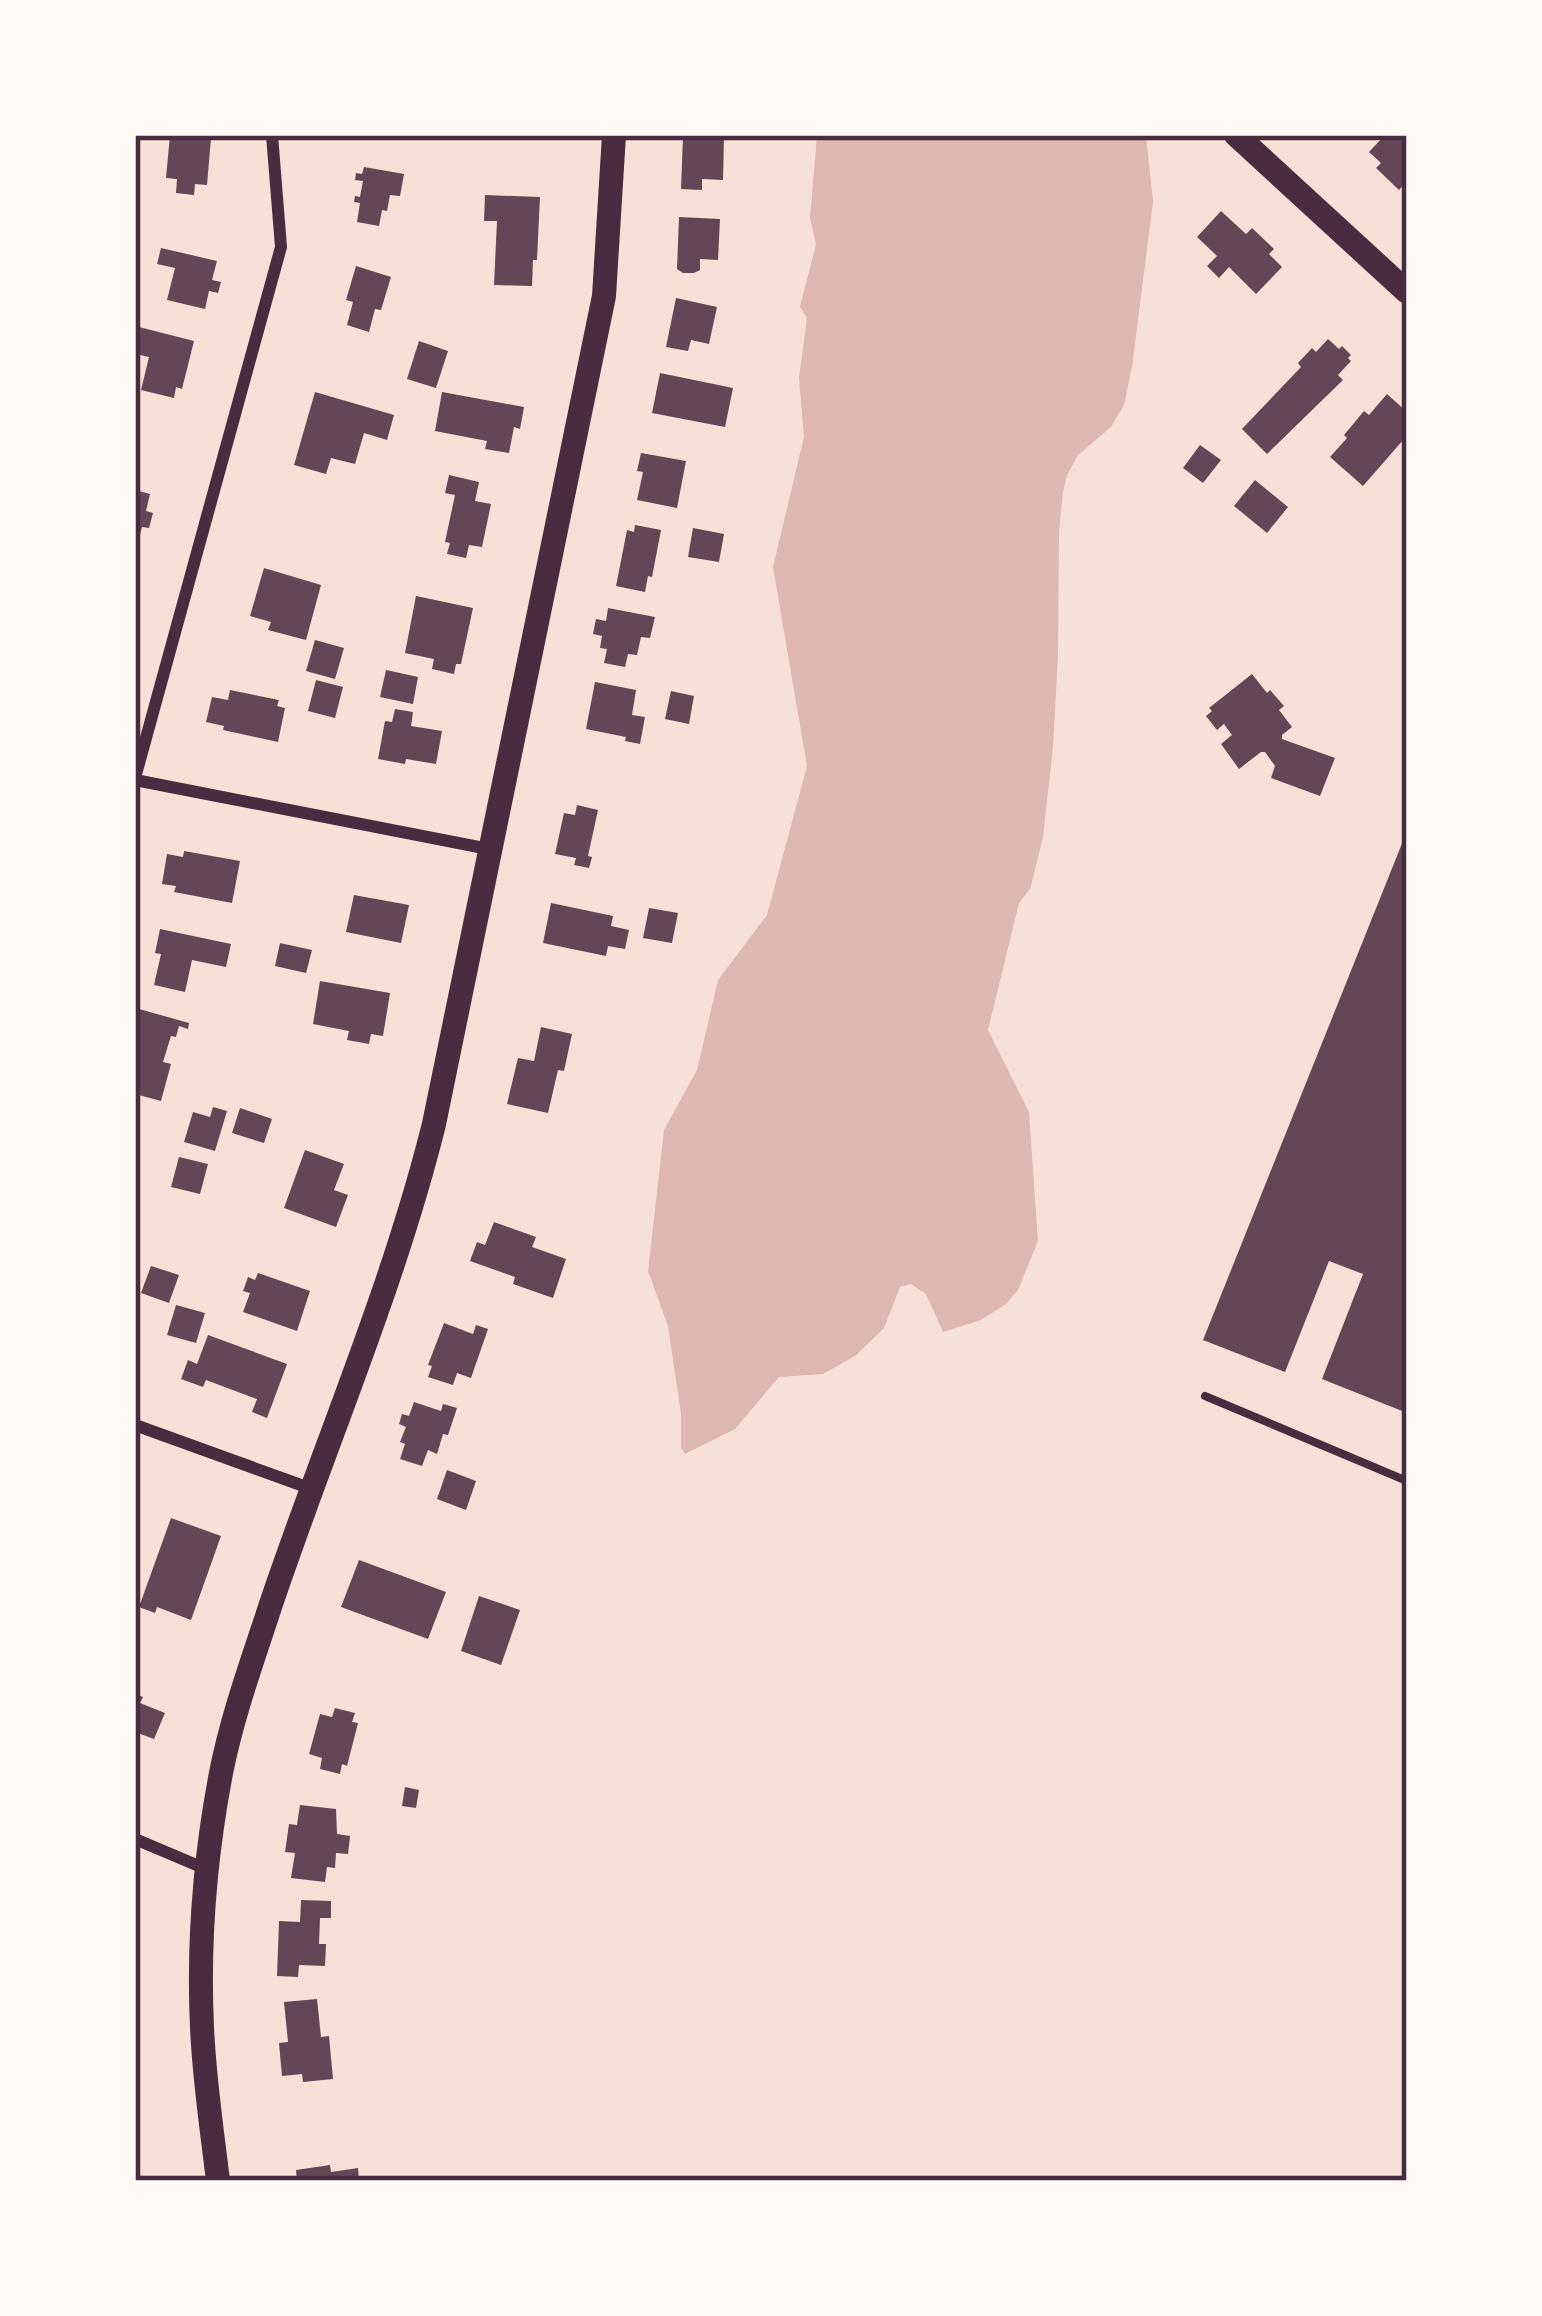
<svg xmlns="http://www.w3.org/2000/svg" width="1542" height="2316" viewBox="0 0 1542 2316" font-family="Poppins,sans-serif">
  <rect width="100%" height="100%" fill="#f7e1d7"/>
  <!-- water -->
  <polygon fill="#dcb8b0" points="817,135 1146,135 1153,202 1132,367 1124,405 1111,427 1078,455 1067,475 1063,492 1059,531 1058,656 1053,747 1043,837 1030,889 1019,903 988,1030 1029,1112 1038,1241 1018,1290 1006,1304 981,1320 943,1332 926,1294 911,1284 900,1287 884,1328 855,1356 823,1374 779,1377 735,1429 685,1454 681,1448 681,1414 668,1326 648,1271 664,1130 697,1070 718,980 767,915 807,766 773,567 804,437 799,378 807,318 800,307 816,244 810,218"/>
  <!-- building -->
  <g fill="#644757">
    <polygon points="170,135 211,138 207,185 195,184 194,195 176,193 177,179 166,178"/>
    <polygon points="1385,135 1407,135 1407,181 1399,190 1376,168 1381,163 1369,152"/>
    <polygon points="683,136 724,137 723,180 702,179 702,190 681,189"/>
    <polygon points="364,167 404,174 400,196 390,195 387,211 382,210 379,226 357,222 360,203 354,202 355,196 360,197 363,181 355,180 356,173 362,174"/>
    <polygon points="485,195 540,197 537,260 533,260 532,286 494,285 497,221 484,221"/>
    <polygon points="1221,211 1246,234 1252,228 1274,249 1269,254 1282,267 1256,294 1229,267 1219,278 1207,266 1217,256 1197,237"/>
    <polygon points="679,217 720,219 718,260 700,259 700,270 694,273 683,273 677,269"/>
    <polygon points="161,248 217,261 212,280 221,282 218,293 209,291 205,309 167,300 175,268 157,264"/>
    <polygon points="356,266 391,277 381,310 375,309 369,332 347,325 353,302 346,300"/>
    <polygon points="676,298 717,307 709,344 691,340 688,351 666,347"/>
    <polygon points="139,327 194,341 182,389 176,387 174,398 141,390 149,357 135,354"/>
    <polygon points="1328,339 1339,349 1342,346 1351,355 1348,358 1351,361 1338,375 1343,380 1267,454 1242,429 1301,367 1298,363 1312,348 1316,352"/>
    <polygon points="419,341 448,351 436,388 407,379"/>
    <polygon points="660,373 733,388 725,427 652,413"/>
    <polygon points="315,392 394,415 387,440 364,433 355,464 331,458 326,474 294,465"/>
    <polygon points="442,392 524,407 520,429 514,427 509,453 485,449 487,441 435,431"/>
    <polygon points="1387,394 1407,412 1407,441 1404,439 1363,486 1330,457 1347,438 1344,435 1364,411 1369,415"/>
    <polygon points="1200,445 1221,460 1203,483 1183,468"/>
    <polygon points="641,453 686,461 677,508 637,500 643,472 637,471"/>
    <polygon points="449,475 479,482 475,501 491,504 482,547 469,545 466,558 447,554 450,543 445,542 455,495 445,493"/>
    <polygon points="1255,480 1288,507 1267,533 1234,506"/>
    <polygon points="135,490 150,494 146,511 153,513 149,528 142,527 139,539 135,539"/>
    <polygon points="635,525 661,530 652,577 648,576 645,592 616,586 627,530 634,532"/>
    <polygon points="693,528 724,534 719,562 688,557"/>
    <polygon points="264,568 321,585 306,640 268,630 271,622 250,616"/>
    <polygon points="416,596 473,608 461,664 456,664 454,674 432,669 434,659 405,653"/>
    <polygon points="608,608 655,617 650,638 641,637 637,655 628,654 625,667 604,663 607,649 600,648 602,636 593,634 596,619 606,621"/>
    <polygon points="315,640 344,648 335,679 306,671"/>
    <polygon points="386,670 418,677 413,704 380,697"/>
    <polygon points="1252,674 1267,693 1270,690 1284,706 1279,710 1292,727 1282,735 1282,739 1335,758 1320,796 1271,778 1275,766 1265,752 1261,752 1239,769 1221,744 1232,735 1224,724 1217,730 1206,716 1212,711 1209,708"/>
    <polygon points="316,680 343,687 335,718 308,711"/>
    <polygon points="595,682 636,690 632,715 645,717 640,744 625,741 626,737 586,729"/>
    <polygon points="230,690 279,700 277,706 285,708 278,742 223,730 224,726 206,722 212,697 228,700"/>
    <polygon points="671,691 694,696 689,724 665,719"/>
    <polygon points="395,709 413,712 411,726 442,731 436,764 406,759 405,764 378,759 385,721 392,722"/>
    <polygon points="577,805 598,810 588,856 592,857 589,868 574,865 576,858 555,854 564,813 575,815"/>
    <polygon points="1407,831 1407,1413 1322,1379 1363,1274 1329,1261 1285,1372 1203,1340"/>
    <polygon points="184,851 240,861 232,903 174,892 176,886 162,884 167,854 183,857"/>
    <polygon points="354,895 409,905 401,943 346,932"/>
    <polygon points="551,903 613,916 611,926 629,930 625,949 608,946 606,956 543,943"/>
    <polygon points="649,908 678,913 672,943 643,938"/>
    <polygon points="160,929 231,944 226,967 192,960 185,992 154,985 161,954 155,953"/>
    <polygon points="280,943 312,950 306,973 275,966"/>
    <polygon points="320,981 390,993 383,1036 371,1034 369,1044 347,1040 349,1031 313,1024"/>
    <polygon points="139,1009 189,1023 188,1029 179,1026 176,1037 171,1036 163,1062 171,1064 161,1101 135,1094 135,1022"/>
    <polygon points="541,1027 572,1034 564,1071 558,1070 548,1113 507,1104 518,1058 534,1061"/>
    <polygon points="213,1107 227,1111 215,1151 184,1142 193,1112 210,1117"/>
    <polygon points="240,1108 272,1119 264,1143 232,1133"/>
    <polygon points="305,1150 344,1164 334,1190 348,1195 336,1227 284,1208"/>
    <polygon points="179,1157 208,1164 200,1194 171,1187"/>
    <polygon points="494,1222 536,1237 532,1247 566,1259 553,1298 513,1284 515,1277 470,1261 477,1242 485,1245"/>
    <polygon points="151,1266 179,1275 169,1303 141,1293"/>
    <polygon points="258,1273 310,1291 297,1331 243,1312 250,1293 243,1291 248,1277 255,1280"/>
    <polygon points="176,1305 205,1313 196,1343 167,1335"/>
    <polygon points="444,1323 473,1334 476,1325 488,1329 471,1378 457,1373 453,1385 428,1377 432,1366 428,1365"/>
    <polygon points="208,1335 287,1364 267,1418 252,1412 257,1399 206,1380 203,1387 181,1379 188,1360 197,1364"/>
    <polygon points="414,1402 441,1411 443,1404 457,1408 448,1435 443,1434 437,1454 428,1450 422,1466 400,1459 405,1444 400,1442 406,1427 399,1424 402,1414 409,1416"/>
    <polygon points="447,1470 476,1481 466,1510 437,1499"/>
    <polygon points="171,1518 221,1536 191,1620 157,1607 155,1613 139,1607"/>
    <polygon points="359,1560 446,1592 428,1639 341,1607"/>
    <polygon points="479,1596 520,1610 501,1665 461,1651"/>
    <polygon points="135,1694 143,1697 140,1703 165,1713 154,1739 135,1732"/>
    <polygon points="335,1708 355,1713 352,1722 358,1723 347,1766 342,1764 340,1774 320,1769 322,1758 309,1754 320,1714 332,1717"/>
    <polygon points="405,1787 419,1790 416,1808 402,1806"/>
    <polygon points="300,1805 336,1809 337,1834 350,1836 348,1854 336,1853 335,1868 327,1867 325,1882 291,1878 295,1853 285,1852 289,1824 297,1825"/>
    <polygon points="301,1900 331,1901 331,1918 320,1918 319,1944 326,1944 325,1966 299,1965 298,1977 277,1976 279,1921 300,1922"/>
    <polygon points="317,1999 321,2037 329,2036 333,2079 303,2082 302,2074 282,2076 279,2043 288,2042 284,2002"/>
    <polygon points="330,2165 331,2172 358,2168 359,2181 297,2181 296,2170"/>
  </g>
  <g fill="none" stroke-linecap="round" stroke-linejoin="round">
    <!-- service -->
    <polyline stroke="#4a2c40" stroke-width="8" points="1205,1396 1407,1481"/>
    <!-- minor -->
    <g stroke="#4a2c40" stroke-width="12">
      <polyline points="135,778 281,247 272,135"/>
      <polyline points="135,780 489,849"/>
      <polyline points="135,1425 312,1489"/>
      <polyline points="135,1839 206,1869"/>
    </g>
    <!-- secondary -->
    <path stroke="#4a2c40" stroke-width="24" d="M 218,2181 C 212,2130 204,2078 202,2027 C 198,1942 205,1857 221,1773 C 232,1717 252,1662 270,1607 C 324,1446 393,1289 434,1124 L 604,296 L 614,135"/>
    <!-- primary -->
    <polyline stroke="#4a2c40" stroke-width="24" points="1236,135 1407,292"/>
  </g>
  <!-- border -->
  <rect width="1542" height="2316" fill="none" stroke="#fffaf5" stroke-width="276"/>
  <rect x="138" y="138" width="1266" height="2040" fill="none" stroke="#4a2c40" stroke-width="4.5"/>
</svg>
